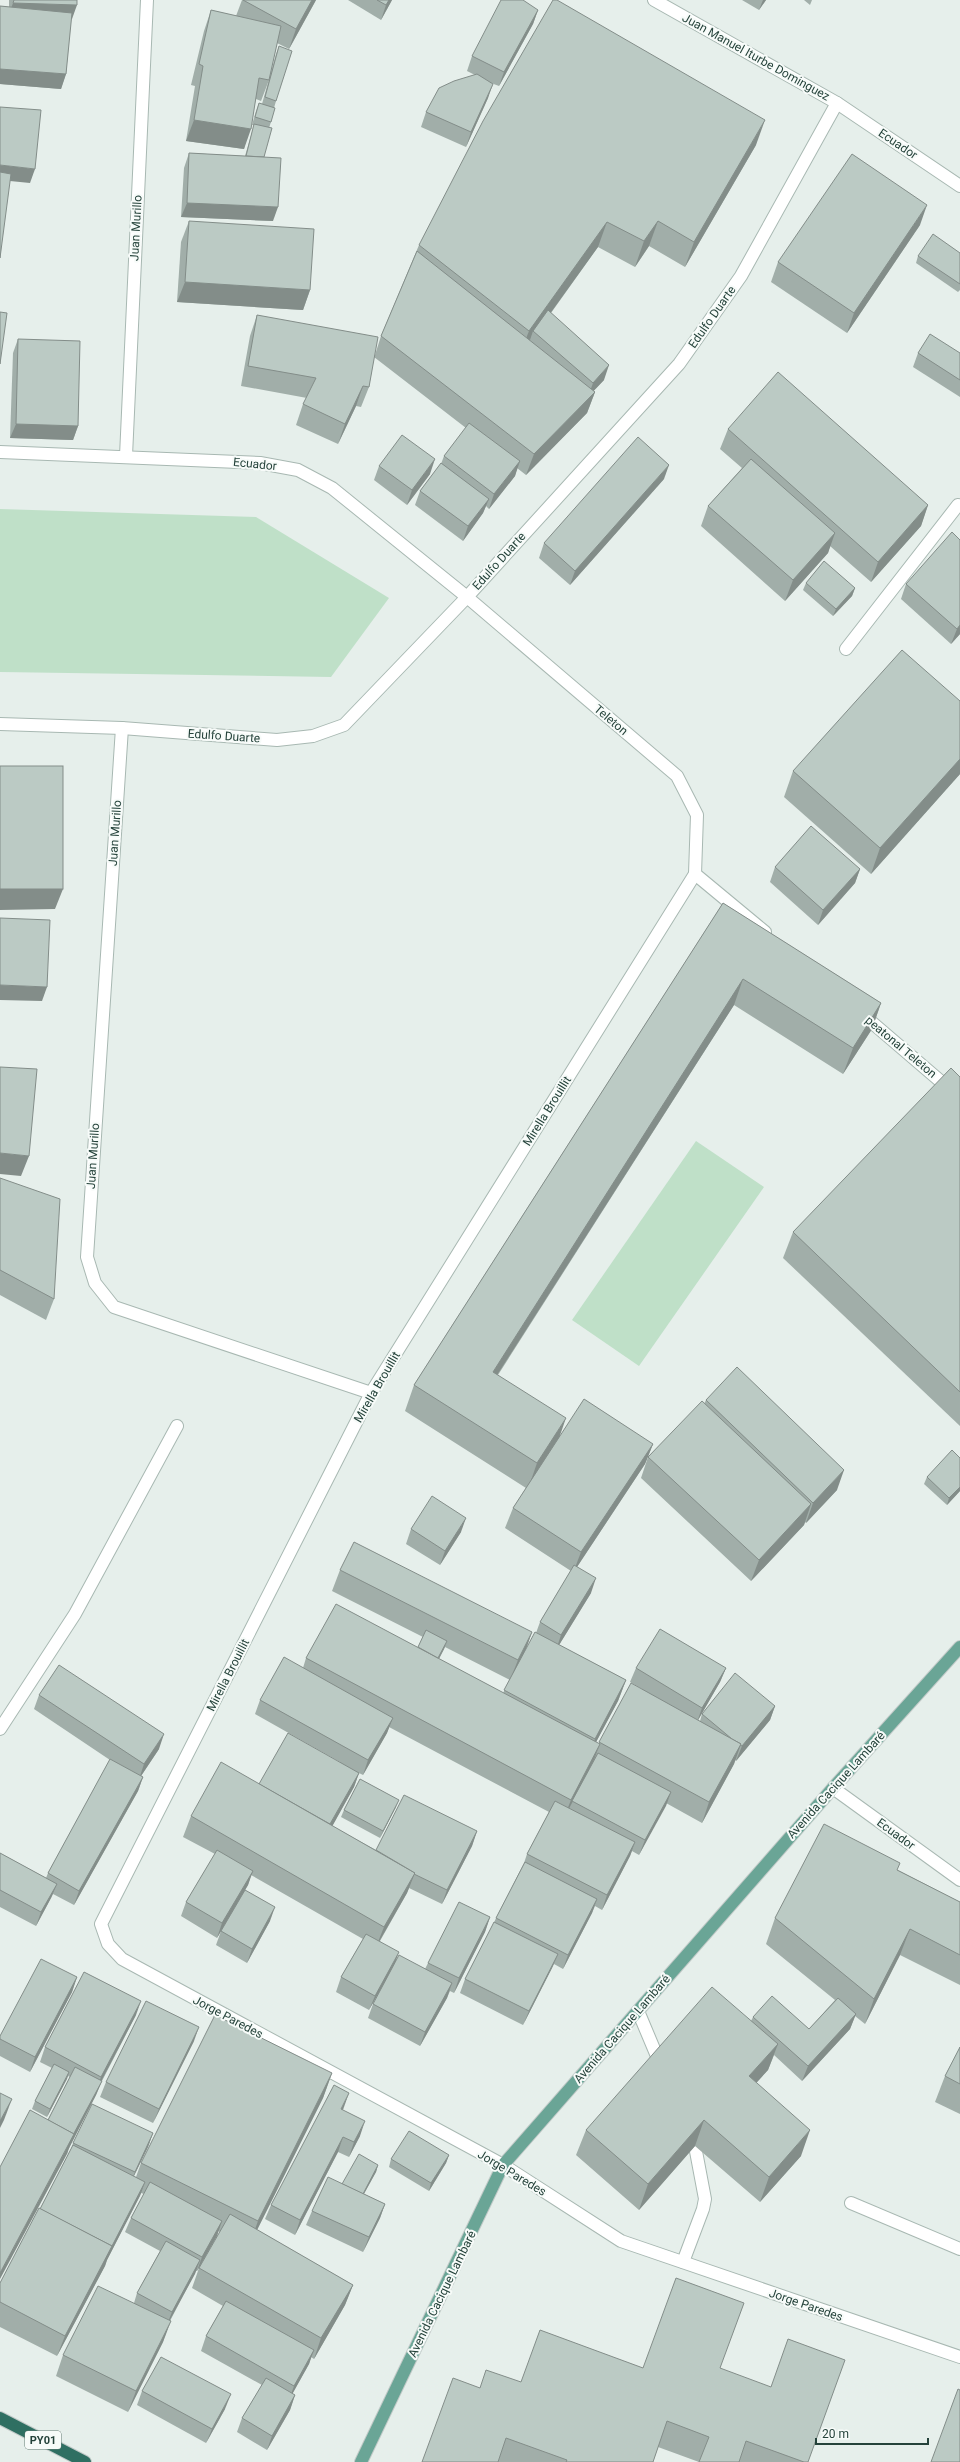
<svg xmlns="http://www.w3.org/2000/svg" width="960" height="2462" viewBox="0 0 960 2462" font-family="Roboto,sans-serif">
  <rect width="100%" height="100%" fill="#e6efeb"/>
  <!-- green -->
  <g fill="#bfe0c8">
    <polygon points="0,509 256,517 389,598 331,677 0,672"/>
    <polygon points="696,1141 764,1187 639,1366 572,1320"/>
  </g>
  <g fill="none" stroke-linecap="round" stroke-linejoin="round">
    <defs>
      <g id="minor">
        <polyline points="654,0 837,103 960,186"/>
        <polyline points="0,452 260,463 298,470 332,488 467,597 677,776 697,815 695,874"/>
        <polyline points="126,456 147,0"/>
        <polyline points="846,649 958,505"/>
        <polyline points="0,724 122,728 277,740 313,736 344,725 467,597 679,364 741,276 837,103"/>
        <polyline points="122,728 87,1257 95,1283 114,1307 371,1393"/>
        <polyline points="695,874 371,1393 101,1924 108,1944 122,1959 503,2165 621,2241 960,2357"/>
        <polyline points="695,874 765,932"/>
        <polyline points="862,1014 960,1098"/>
        <polyline points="0,1729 75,1614 177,1426"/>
        <polyline points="833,1788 960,1880"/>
        <polyline points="638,2011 659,2061"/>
        <polyline points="851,2203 960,2249"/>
        <polyline points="683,2262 703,2209 705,2199 695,2146"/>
      </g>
      <polyline id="major" points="361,2462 503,2165 833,1788 960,1647"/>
      <polyline id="highway" points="0,2418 85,2462"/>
    </defs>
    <!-- minor casing -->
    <use href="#minor" stroke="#a8b8b2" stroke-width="14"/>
    <!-- major casing -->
    <use href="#major" stroke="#c2cac8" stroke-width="14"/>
    <!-- highway casing -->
    <use href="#highway" stroke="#c2cac8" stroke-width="14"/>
    <!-- minor -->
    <use href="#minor" stroke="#fff" stroke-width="12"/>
    <!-- major -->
    <use href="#major" stroke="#6aa596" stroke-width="12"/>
    <!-- highway -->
    <use href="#highway" stroke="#2f6f62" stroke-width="12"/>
  </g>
  <!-- wall -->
  <g fill="#a1aea9" fill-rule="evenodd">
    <polygon points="9,0 77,0 71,19 66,74 61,89 0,84 0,6 9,7"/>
    <polygon points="242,0 316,0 289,49 277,43 269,80 261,101 256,99 244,149 186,141 195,86 191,85 204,31 211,10 236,16"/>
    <polygon points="348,0 392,0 381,20"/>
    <polygon points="742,0 766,0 759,10"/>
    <polygon points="804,0 812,0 810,5"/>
    <polygon points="538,10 533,24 499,86 491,83 488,98 466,147 421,127 426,112 475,75 467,71 472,56"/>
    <polygon points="279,46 276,101 274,108 271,122 269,128 264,157 273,221 181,217 184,168 189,153 245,156 254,125 252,125 256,111 259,103 262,104 276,54"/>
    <polygon points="756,145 685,267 649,246 635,267 598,247 551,313 604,380 593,391 595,392 587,413 526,475 517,468 515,476 489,509 486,506 483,513 463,541 415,505 420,491 441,464 444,456 466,428 374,357 369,387 361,407 356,406 338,444 296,425 303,404 307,398 241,386 250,336 257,315 375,355 381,336 419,245"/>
    <polygon points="189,221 310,290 303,310 177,302 181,242"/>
    <polygon points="920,225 847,333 771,282 778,262"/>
    <polygon points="960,253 960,290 958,292 916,263 918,256"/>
    <polygon points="18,339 78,426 73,440 10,438 13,353"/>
    <polygon points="918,353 960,353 960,397 913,367"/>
    <polygon points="728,429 928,505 921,526 871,582 830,546 828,553 785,601 701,526 708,506 742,468 720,449"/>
    <polygon points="379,466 430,474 407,505 374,480"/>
    <polygon points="664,479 570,585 539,558 544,543"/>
    <polygon points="960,540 960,634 951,644 901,599 906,584"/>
    <polygon points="806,583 855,588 852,596 833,616 803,590"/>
    <polygon points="960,701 960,774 871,874 784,797 793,771"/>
    <polygon points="775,867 860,869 855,883 818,925 770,882"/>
    <path d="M 723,903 L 881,1003 L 872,1029 L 843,1074 L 734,1005 L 498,1375 L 560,1436 L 653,1444 L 645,1464 L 577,1567 L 591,1593 L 559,1645 L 626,1680 L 618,1701 L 596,1742 L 599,1744 L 599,1742 L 642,1689 L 630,1682 L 636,1668 L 726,1668 L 720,1682 L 698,1720 L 700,1721 L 702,1714 L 775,1706 L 770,1720 L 736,1761 L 735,1760 L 734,1764 L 702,1823 L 666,1803 L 639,1855 L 632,1851 L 630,1856 L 602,1910 L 595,1906 L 592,1913 L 563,1969 L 554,1964 L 523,2025 L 460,1993 L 465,1979 L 493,1925 L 496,1918 L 524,1863 L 527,1854 L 549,1812 L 389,1727 L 387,1733 L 363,1775 L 359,1773 L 354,1787 L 332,1826 L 376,1850 L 477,1831 L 472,1846 L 442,1904 L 409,1888 L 407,1893 L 380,1941 L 395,1964 L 425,1969 L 428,1963 L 490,1917 L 485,1932 L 454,1993 L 450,1991 L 447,1998 L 420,2046 L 368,2018 L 373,2004 L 384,1983 L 369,2010 L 336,1992 L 341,1977 L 363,1939 L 251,1875 L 248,1885 L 245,1890 L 270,1921 L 247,1963 L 216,1945 L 221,1931 L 243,1893 L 217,1938 L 181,1916 L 186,1902 L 215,1854 L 183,1837 L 191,1816 L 259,1784 L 340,1762 L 255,1714 L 260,1700 L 303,1668 L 306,1658 L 418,1647 L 423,1637 L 332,1591 L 340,1570 L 532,1632 L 525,1651 L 536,1633 L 540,1622 L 571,1571 L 505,1528 L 513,1508 L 526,1488 L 405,1411 L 414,1385 ZM 445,1647 L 510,1680 L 503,1693 L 439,1659 Z"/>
    <polygon points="960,1077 960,1426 783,1258 793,1232"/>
    <polygon points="0,1178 54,1299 46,1320 0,1295"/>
    <polygon points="706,1400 837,1490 806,1523 805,1522 804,1525 751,1581 641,1478 648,1457 704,1404"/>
    <polygon points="960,1458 960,1491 947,1505 924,1484 927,1477"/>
    <polygon points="411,1529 461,1532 440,1565 406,1544"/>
    <polygon points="39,1695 159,1749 141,1776 143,1777 138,1791 74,1905 53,1894 51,1898 36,1926 0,1907 0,1853 46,1878 48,1873 110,1760 34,1709"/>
    <polygon points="396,1807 380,1838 341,1817 344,1810"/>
    <polygon points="898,1870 960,1902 960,1985 900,1955 865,2024 855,2016 850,2029 802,2081 774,2055 768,2070 756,2083 801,2156 760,2202 695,2146 639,2210 576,2155 586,2130 751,2021 753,2017 809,2029 835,2000 766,1944 775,1918"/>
    <polygon points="77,1977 72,1992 30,2072 0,2056 0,2036"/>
    <polygon points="136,2015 102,2081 96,2095 68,2150 67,2154 48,2120 70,2077 68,2076 47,2117 32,2109 35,2101 52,2068 40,2062 45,2047"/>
    <polygon points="194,2041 153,2123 100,2097 106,2082"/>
    <polygon points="960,2047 960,2114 935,2102 945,2076"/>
    <path d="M 332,2073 L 323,2098 L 257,2230 L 353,2285 L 345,2305 L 314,2359 L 311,2357 L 309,2364 L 292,2394 L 295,2395 L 290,2410 L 267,2450 L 237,2432 L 242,2418 L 262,2385 L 201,2351 L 206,2336 L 223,2306 L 192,2288 L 199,2268 L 197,2271 L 196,2271 L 170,2321 L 163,2342 L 128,2412 L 56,2376 L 63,2355 L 134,2303 L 137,2293 L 160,2251 L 125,2232 L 131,2218 L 144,2194 L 141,2193 L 107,2260 L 105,2266 L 57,2356 L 0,2327 L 0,2283 L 40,2209 L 71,2149 L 73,2143 L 153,2133 L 148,2147 L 134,2176 L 136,2177 L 141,2163 ZM 218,2231 L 220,2232 L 200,2267 L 217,2236 Z"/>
    <polygon points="344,2107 343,2110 360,2136 349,2157 338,2152 295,2235 265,2219 271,2205"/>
    <polygon points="449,2155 446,2163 429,2191 389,2167 391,2159"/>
    <polygon points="378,2165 376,2172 364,2194 385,2204 380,2218 363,2252 306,2225 312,2211"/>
    <polygon points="643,2368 720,2368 808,2462 699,2462 658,2447 653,2462 422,2462 480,2388 521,2382"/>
    <polygon points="142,2391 225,2409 206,2443 137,2405"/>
  </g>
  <!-- shaded-wall -->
  <g fill="#838d89">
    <polygon points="312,0 316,0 289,49 296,29"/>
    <polygon points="389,0 392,0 381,20 386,5"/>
    <polygon points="763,0 766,0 759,10"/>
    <polygon points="13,3 77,5 72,19 8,17"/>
    <polygon points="538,10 533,24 499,86 504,72"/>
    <polygon points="0,69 66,74 61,89 0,84"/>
    <polygon points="493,84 488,98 466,147 471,132"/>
    <polygon points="194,120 251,129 244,149 186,141"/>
    <polygon points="765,120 756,145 685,267 694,242"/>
    <polygon points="0,165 35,169 30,183 0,180"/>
    <polygon points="187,203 278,207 273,221 181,217"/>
    <polygon points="927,205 920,225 847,333 854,313"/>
    <polygon points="658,221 649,246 635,267 644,241"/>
    <polygon points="607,222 598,247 536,333 533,331 529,343 519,356 529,331"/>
    <polygon points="185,282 310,290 303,310 177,302"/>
    <polygon points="609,365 604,380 588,397 593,383"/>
    <polygon points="363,386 356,406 338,444 345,424"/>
    <polygon points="595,392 587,413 526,475 534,454"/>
    <polygon points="16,424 78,426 73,440 10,438"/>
    <polygon points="435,459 430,474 407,505 412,490"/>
    <polygon points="520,461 515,476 489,509 494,494"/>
    <polygon points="669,465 664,479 570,585 575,571"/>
    <polygon points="489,499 483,513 463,541 468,526"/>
    <polygon points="928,505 921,526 871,582 878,562"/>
    <polygon points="835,533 828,553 785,601 793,580"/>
    <polygon points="855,588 852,596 833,616 836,609"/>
    <polygon points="960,625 960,634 951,644 957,629"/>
    <polygon points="960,759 960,774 871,874 880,848"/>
    <polygon points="860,869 855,883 818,925 823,910"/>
    <polygon points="0,889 63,889 55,909 0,910"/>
    <polygon points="743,979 734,1005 483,1397 493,1372"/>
    <polygon points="0,985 47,987 42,1001 0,1000"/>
    <polygon points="881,1003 872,1029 843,1074 853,1048"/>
    <polygon points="0,1153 29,1156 21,1176 0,1174"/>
    <polygon points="566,1418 557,1444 528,1489 537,1463"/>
    <polygon points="653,1444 645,1464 573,1573 581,1552"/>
    <polygon points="844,1470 837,1490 806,1523 813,1503"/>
    <polygon points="960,1487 960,1491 947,1505 949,1498"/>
    <polygon points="811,1504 804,1525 751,1581 759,1560"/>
    <polygon points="466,1518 461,1532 440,1565 445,1551"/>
    <polygon points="596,1578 591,1593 556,1650 561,1635"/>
    <polygon points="532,1632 525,1652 510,1680 518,1660"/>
    <polygon points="447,1641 444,1649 434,1668 437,1661"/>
    <polygon points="726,1668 720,1682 697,1722 702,1708"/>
    <polygon points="626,1680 618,1701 587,1759 595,1739"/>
    <polygon points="775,1706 770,1720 736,1761 742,1746"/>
    <polygon points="393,1718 387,1733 363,1775 368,1760"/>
    <polygon points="164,1734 159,1749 139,1779 144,1764"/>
    <polygon points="600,1744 592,1765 563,1820 571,1800"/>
    <polygon points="741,1744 734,1764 702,1823 709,1802"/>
    <polygon points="359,1773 354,1787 323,1843 328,1828"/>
    <polygon points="143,1777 138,1791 74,1905 79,1891"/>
    <polygon points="671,1792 666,1806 639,1855 645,1840"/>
    <polygon points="399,1800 396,1807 380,1838 383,1831"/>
    <polygon points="477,1831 472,1846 442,1904 447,1890"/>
    <polygon points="635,1842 630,1856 602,1910 607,1895"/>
    <polygon points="253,1871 248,1885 217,1938 222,1923"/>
    <polygon points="415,1873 407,1893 376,1947 384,1927"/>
    <polygon points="57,1884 51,1898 36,1926 41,1912"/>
    <polygon points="597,1899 592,1913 563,1969 568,1955"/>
    <polygon points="275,1907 270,1921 247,1963 252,1949"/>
    <polygon points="490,1917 485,1932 454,1993 459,1978"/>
    <polygon points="910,1929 900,1955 865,2024 874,1999"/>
    <polygon points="399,1952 394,1966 369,2010 375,1996"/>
    <polygon points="558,1954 552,1968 523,2025 529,2011"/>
    <polygon points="77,1977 72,1992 30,2072 35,2057"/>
    <polygon points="452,1983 447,1998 420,2046 425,2032"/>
    <polygon points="141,2001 136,2015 96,2091 101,2077"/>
    <polygon points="856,2014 850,2029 802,2081 808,2066"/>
    <polygon points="199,2027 194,2041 153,2123 159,2109"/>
    <polygon points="778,2044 768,2070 739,2102 749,2076"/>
    <polygon points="69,2072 67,2079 47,2117 50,2109"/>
    <polygon points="332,2073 323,2098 249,2246 258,2221"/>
    <polygon points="102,2081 96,2095 68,2150 73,2135"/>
    <polygon points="349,2093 344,2107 336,2123 341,2109"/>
    <polygon points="12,2099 4,2120 0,2128 0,2121"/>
    <polygon points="704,2120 695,2146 639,2210 648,2184"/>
    <polygon points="365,2121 360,2136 349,2157 354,2142"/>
    <polygon points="810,2130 801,2156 760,2202 769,2177"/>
    <polygon points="153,2133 148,2147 129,2186 135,2172"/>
    <polygon points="74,2134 67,2154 0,2279 0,2273"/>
    <polygon points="343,2137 338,2152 295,2235 300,2220"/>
    <polygon points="449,2155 446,2163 429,2191 431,2183"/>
    <polygon points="378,2165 376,2172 357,2206 360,2199"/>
    <polygon points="145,2182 140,2196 107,2260 105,2266 57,2356 65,2336"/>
    <polygon points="385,2204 380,2218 363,2252 369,2237"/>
    <polygon points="222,2221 217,2236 197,2271 202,2257"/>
    <polygon points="200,2260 195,2274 166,2327 172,2312"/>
    <polygon points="353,2285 345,2305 314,2359 321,2338"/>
    <polygon points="171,2321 163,2342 128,2412 136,2391"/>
    <polygon points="314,2350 309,2364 289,2400 294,2386"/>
    <polygon points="231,2394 225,2409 206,2443 212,2429"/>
    <polygon points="295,2395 290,2410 267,2450 272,2436"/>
  </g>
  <!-- building -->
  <g fill="#bbcac4" stroke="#838d89">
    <polygon points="14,0 77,0 77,5 13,3"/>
    <polygon points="243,0 312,0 296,29"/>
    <polygon points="377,0 389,0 386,5"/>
    <polygon points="501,0 523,0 538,10 504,72 472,56"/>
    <polygon points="553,0 557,0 765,120 694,242 658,221 644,241 607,222 529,331 419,245 483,121"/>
    <polygon points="0,6 72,13 66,74 0,69"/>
    <polygon points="211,10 281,26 269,80 259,78 251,129 194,120 203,66 199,64"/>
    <polygon points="279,46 292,51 276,101 265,97"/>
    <polygon points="477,74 493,84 471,132 426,112 439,88 454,81"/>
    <polygon points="259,103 275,108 271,122 255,117"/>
    <polygon points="0,107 41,110 35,169 0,165"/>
    <polygon points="254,124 272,128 264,157 246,156"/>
    <polygon points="189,153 281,158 278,207 187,203"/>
    <polygon points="852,154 927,205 854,313 778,262"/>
    <polygon points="0,172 11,174 0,258"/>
    <polygon points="189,221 314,229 310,290 185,282"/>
    <polygon points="933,234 960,253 960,284 918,256"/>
    <polygon points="417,251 595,392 534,454 381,336"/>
    <polygon points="548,310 609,365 593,383 533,331"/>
    <polygon points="0,312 7,313 0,364"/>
    <polygon points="257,315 378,337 369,387 363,386 345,424 303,404 316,378 248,366"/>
    <polygon points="930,334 960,353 960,380 918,353"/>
    <polygon points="18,339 80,341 78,426 16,424"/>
    <polygon points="778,372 928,505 878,562 728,429"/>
    <polygon points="469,423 520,461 494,494 444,456"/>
    <polygon points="402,435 435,459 412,490 379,466"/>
    <polygon points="638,437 669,465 575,571 544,543"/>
    <polygon points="751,459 835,533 793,580 708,506"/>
    <polygon points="441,463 489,499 468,526 420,491"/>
    <polygon points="952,532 960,540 960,625 957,629 906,584"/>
    <polygon points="824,561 855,588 836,609 806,583"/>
    <polygon points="902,650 960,701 960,759 880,848 793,771"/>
    <rect x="0" y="766" width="63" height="123"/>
    <polygon points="811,826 860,869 823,910 775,867"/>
    <polygon points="723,903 881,1003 853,1048 743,979 493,1372 566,1418 537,1463 414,1385"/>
    <polygon points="0,918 50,920 47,987 0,985"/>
    <polygon points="0,1067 37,1069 29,1156 0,1153"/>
    <polygon points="951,1068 960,1077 960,1392 793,1232"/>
    <polygon points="0,1178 60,1199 54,1299 0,1270"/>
    <polygon points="737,1367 844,1470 813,1503 706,1400"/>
    <polygon points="584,1399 653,1444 581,1552 513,1508"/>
    <polygon points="702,1401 811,1504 759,1560 648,1457"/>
    <polygon points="952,1450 960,1458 960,1487 949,1498 927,1477"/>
    <polygon points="432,1496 466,1518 445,1551 411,1529"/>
    <polygon points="354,1542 532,1632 518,1660 340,1570"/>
    <polygon points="574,1565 596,1578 561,1635 540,1622"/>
    <polygon points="336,1604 600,1744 571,1800 306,1658"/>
    <polygon points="660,1629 726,1668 702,1708 636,1668"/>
    <polygon points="426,1630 447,1641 438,1658 418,1647"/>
    <polygon points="535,1632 626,1680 595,1739 504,1690"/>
    <polygon points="284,1657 393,1718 368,1760 260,1700"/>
    <polygon points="59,1665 164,1734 144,1764 39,1695"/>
    <polygon points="735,1673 775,1706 742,1746 740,1745 741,1744 732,1739 702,1714"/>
    <polygon points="631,1683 741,1744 709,1802 599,1742"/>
    <polygon points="288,1733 359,1773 330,1824 259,1784"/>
    <polygon points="598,1753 671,1792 645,1840 572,1801"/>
    <polygon points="110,1759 143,1777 79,1891 48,1873"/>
    <polygon points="221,1762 415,1873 384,1927 191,1816"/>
    <polygon points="360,1779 399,1800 383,1831 344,1810"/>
    <polygon points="404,1795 477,1831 447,1890 414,1874 415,1873 376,1850"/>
    <polygon points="555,1801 635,1842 607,1895 527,1854"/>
    <polygon points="824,1824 900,1863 897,1870 960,1902 960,1955 910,1929 874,1999 775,1918"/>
    <polygon points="217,1850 253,1871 222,1923 186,1902"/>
    <polygon points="0,1853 57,1884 41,1912 0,1890"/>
    <polygon points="525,1862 597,1899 568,1955 496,1918"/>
    <polygon points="245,1890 275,1907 252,1949 221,1931"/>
    <polygon points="459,1902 490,1917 459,1978 428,1963"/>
    <polygon points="494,1922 558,1954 529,2011 465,1979"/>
    <polygon points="366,1934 399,1952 375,1996 341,1977"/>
    <polygon points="399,1955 452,1983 425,2032 373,2004"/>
    <polygon points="41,1959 77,1977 35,2057 0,2039 0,2036"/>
    <polygon points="84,1972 141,2001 101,2077 45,2047"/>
    <polygon points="712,1987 778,2044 749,2076 810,2130 769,2177 704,2120 648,2184 586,2130"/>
    <polygon points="772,1996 809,2029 838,1998 856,2014 808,2066 753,2017"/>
    <polygon points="146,2001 199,2027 159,2109 106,2082"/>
    <polygon points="215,2015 332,2073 258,2221 141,2163"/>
    <polygon points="960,2047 960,2084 945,2076"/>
    <polygon points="54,2064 69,2072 50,2109 35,2101"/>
    <polygon points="75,2067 102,2081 73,2135 74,2134 48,2120"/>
    <polygon points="334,2085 349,2093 341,2109 365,2121 354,2142 343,2137 300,2220 271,2205"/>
    <polygon points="0,2093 12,2099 0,2121"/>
    <polygon points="92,2104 153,2133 135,2172 73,2143"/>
    <polygon points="30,2110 74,2134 0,2273 0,2167"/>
    <polygon points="409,2131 449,2155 431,2183 391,2159"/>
    <polygon points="73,2145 145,2182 112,2246 40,2209"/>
    <polygon points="359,2154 378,2165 363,2194 342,2184"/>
    <polygon points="328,2177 385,2204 369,2237 312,2211"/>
    <polygon points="150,2182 222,2221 202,2257 131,2218"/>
    <polygon points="39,2208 112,2246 65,2336 0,2302 0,2283"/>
    <polygon points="230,2214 353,2285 321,2338 199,2268"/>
    <polygon points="166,2241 200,2260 172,2312 137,2293"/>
    <polygon points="676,2278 744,2303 720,2368 771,2387 788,2339 845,2360 808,2462 804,2462 746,2441 739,2462 699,2462 709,2437 667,2421 653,2462 566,2462 567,2460 506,2438 498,2462 422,2462 453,2378 480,2388 486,2370 521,2382 540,2330 643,2368"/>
    <polygon points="98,2286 171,2321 136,2391 63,2355"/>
    <polygon points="226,2301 314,2350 294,2386 206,2336"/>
    <polygon points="161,2357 231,2394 212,2429 142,2391"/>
    <polygon points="266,2378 295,2395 272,2436 242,2418"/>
    <polygon points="958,2389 960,2390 960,2462 931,2462"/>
  </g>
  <g text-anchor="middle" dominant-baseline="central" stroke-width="4" stroke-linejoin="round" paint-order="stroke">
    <!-- shield labels -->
    <rect fill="#f7fbf9" stroke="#637a73" stroke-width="1" x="25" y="2431" width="36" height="18" rx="3"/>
    <g font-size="11" font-weight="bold" fill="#24423a">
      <text x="43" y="2440">PY01</text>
    </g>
    <!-- street labels -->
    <g font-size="12" fill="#24423a" stroke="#f7fbf9">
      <text transform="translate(756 57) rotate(29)">Juan Manuel Iturbe Dominguez</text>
      <text transform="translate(898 144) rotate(34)">Ecuador</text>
      <text transform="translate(136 228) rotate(-87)">Juan Murillo</text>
      <text transform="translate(712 317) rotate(-55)">Edulfo Duarte</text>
      <text transform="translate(255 464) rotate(6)">Ecuador</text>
      <text transform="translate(499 561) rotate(-48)">Edulfo Duarte</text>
      <text transform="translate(611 720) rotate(40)">Teleton</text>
      <text transform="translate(224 736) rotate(4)">Edulfo Duarte</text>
      <text transform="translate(115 833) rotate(-86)">Juan Murillo</text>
      <text transform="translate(901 1047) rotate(40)">peatonal Teleton</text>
      <text transform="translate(547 1111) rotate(-58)">Mirella Brouillit</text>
      <text transform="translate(93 1156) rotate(-86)">Juan Murillo</text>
      <text transform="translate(377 1387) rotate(-60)">Mirella Brouillit</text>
      <text transform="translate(228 1675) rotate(-63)">Mirella Brouillit</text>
      <text transform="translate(836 1785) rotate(-48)">Avenida Cacique Lambaré</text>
      <text transform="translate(896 1834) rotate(36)">Ecuador</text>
      <text transform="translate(228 2017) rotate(28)">Jorge Paredes</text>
      <text transform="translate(622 2029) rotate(-49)">Avenida Cacique Lambaré</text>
      <text transform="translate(512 2173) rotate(31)">Jorge Paredes</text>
      <text transform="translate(442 2294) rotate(-64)">Avenida Cacique Lambaré</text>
      <text transform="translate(806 2305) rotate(19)">Jorge Paredes</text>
    </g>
  </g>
  <!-- scale -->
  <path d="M816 2438v6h112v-6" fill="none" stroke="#24423a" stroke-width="2"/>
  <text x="822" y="2438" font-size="12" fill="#24423a" stroke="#f7fbf9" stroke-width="3" paint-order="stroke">20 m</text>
</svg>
